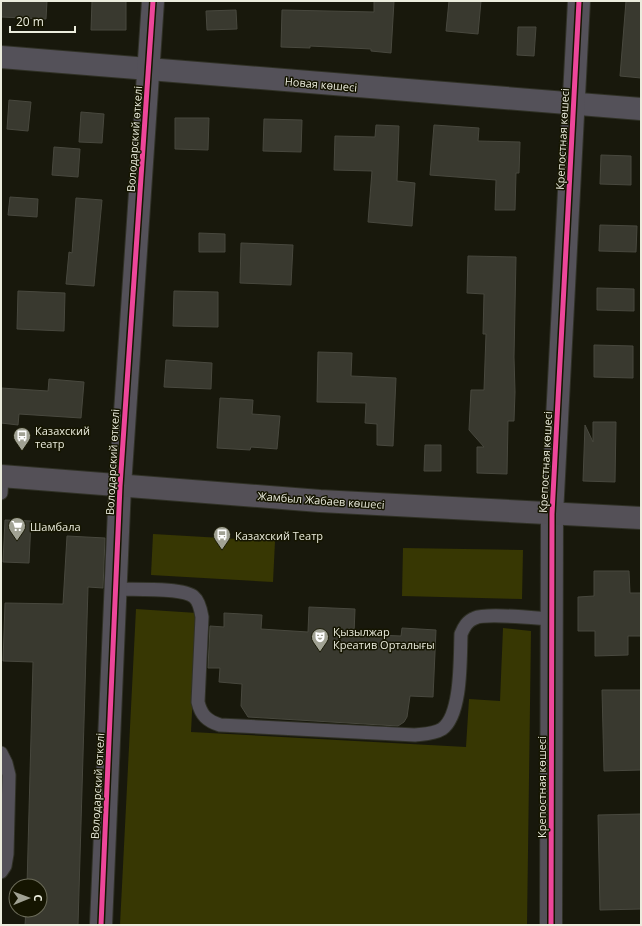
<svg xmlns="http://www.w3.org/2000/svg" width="642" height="926" viewBox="0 0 642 926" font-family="'Open Sans',sans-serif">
  <rect width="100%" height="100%" fill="#18180c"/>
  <!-- green -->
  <g fill="#373703">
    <polygon points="153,534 275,541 273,582 151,575"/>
    <polygon points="403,548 523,550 522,599 402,596"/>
    <polygon points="136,609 197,613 191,732 466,747 469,699 500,701 503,628 531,631 527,925 120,925"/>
  </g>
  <!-- building -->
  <g fill="#39392f" stroke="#48483e">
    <polygon points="1,1 47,1 46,19 1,17"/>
    <polygon points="92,1 126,1 126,30 91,30"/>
    <polygon points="374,1 394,1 391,53 371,51 371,49 310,46 310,48 281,47 282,10 374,12"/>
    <polygon points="449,1 481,1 478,34 446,31"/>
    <polygon points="626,1 641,1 641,78 620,76"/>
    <polygon points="236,10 237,29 207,30 206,11"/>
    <polygon points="518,27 536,27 534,56 517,55"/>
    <polygon points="9,100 31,102 28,131 7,129"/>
    <polygon points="81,112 104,114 102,143 79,142"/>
    <polygon points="175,118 209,118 208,150 175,149"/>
    <polygon points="264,119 302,120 301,152 263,151"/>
    <polygon points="376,125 399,126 397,181 415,183 412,226 368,222 372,171 334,170 335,136 375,137"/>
    <polygon points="434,125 479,128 478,141 520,142 519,173 516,173 515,210 495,210 496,180 430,175"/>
    <polygon points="54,147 80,149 78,177 52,175"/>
    <polygon points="601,155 631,156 631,185 600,184"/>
    <polygon points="10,197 38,199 37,217 8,215"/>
    <polygon points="76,198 102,200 94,286 66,284 69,252 72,253"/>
    <polygon points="600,225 637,226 636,252 599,251"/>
    <polygon points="199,233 225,234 225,252 199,252"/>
    <polygon points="241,243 293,245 291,285 240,283"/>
    <polygon points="468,256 516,257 514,357 515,392 514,421 508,421 507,474 477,473 477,447 484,447 469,430 471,390 484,390 486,334 483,334 484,294 467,293"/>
    <polygon points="597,288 634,289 634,311 597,310"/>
    <polygon points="18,291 65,293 64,331 17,329"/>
    <polygon points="174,291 218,292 218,327 173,326"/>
    <polygon points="594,345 633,346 633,378 594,377"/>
    <polygon points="318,352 352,353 351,376 396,378 393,446 377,445 377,424 365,423 366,403 317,402"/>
    <polygon points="166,360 212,363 211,389 164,387"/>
    <polygon points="49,379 84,382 81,418 19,414 18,425 1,423 1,388 48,391"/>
    <polygon points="220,398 253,400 252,414 280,416 277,449 251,447 250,450 217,448"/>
    <polygon points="593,422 616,422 615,482 583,481 585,425 593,442"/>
    <polygon points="425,445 441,445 441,471 424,471"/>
    <polygon points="5,520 31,521 29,563 3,562"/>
    <polygon points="67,536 105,538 103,588 88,587 78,925 25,925 26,910 40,910 40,886 27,886 33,662 3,661 5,603 63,604"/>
    <polygon points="594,571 629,571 630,593 641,593 641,636 628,636 628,655 595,656 595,631 578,631 578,597 594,596"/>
    <polygon points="309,607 355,609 354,634 401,636 402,628 436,630 433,697 410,696 407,717 404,722 398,726 248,717 241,706 242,684 219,682 220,668 208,668 210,626 224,627 224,613 262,615 261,629 308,632"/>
    <polygon points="602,690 641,690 641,770 604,771"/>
    <polygon points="641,814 641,909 600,910 598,815"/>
  </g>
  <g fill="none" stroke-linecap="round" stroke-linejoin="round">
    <defs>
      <g id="service">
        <polyline points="1,493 2,476"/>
        <path d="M 116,589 C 132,590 183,587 194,597 C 199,601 201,611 202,617 L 198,702 C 201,715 207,721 220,725 L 415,735 C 424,734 434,734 442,729 C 462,715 460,658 461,634 C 464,627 467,621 475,618 C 486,613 535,618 551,619"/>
        <polyline points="1,753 6,763 9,775 7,854 5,866 1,872"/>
      </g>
      <g id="minor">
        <polyline points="1,57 641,109"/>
        <polyline points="101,925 120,486 153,1"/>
      </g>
      <polyline id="tertiary" points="551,925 552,514 579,1"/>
      <polyline id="primary" points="1,476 320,501 641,518"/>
    </defs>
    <!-- service casing -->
    <use href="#service" stroke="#303126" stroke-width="15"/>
    <!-- minor casing -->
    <use href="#minor" stroke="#303126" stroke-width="24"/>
    <!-- tertiary casing -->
    <use href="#tertiary" stroke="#303126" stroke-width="24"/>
    <!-- primary casing -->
    <use href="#primary" stroke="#303126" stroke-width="24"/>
    <!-- service -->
    <use href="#service" stroke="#545159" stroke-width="13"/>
    <!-- minor -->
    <use href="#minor" stroke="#545159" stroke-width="22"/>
    <!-- tertiary -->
    <use href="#tertiary" stroke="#545159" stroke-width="22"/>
    <!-- primary -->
    <use href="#primary" stroke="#545057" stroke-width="22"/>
    <defs>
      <g id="cycleway">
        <polyline points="101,925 120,486 153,1"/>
        <polyline points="551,925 552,514 579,1"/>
      </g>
    </defs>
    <!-- cycleway casing -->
    <use href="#cycleway" stroke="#151501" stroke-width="8"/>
    <!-- cycleway -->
    <use href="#cycleway" stroke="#ed469a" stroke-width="5"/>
  </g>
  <!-- icons -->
  <defs>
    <symbol id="bus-pin" viewBox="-11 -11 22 30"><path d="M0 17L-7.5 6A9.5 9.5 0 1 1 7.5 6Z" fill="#a1a294" stroke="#151501"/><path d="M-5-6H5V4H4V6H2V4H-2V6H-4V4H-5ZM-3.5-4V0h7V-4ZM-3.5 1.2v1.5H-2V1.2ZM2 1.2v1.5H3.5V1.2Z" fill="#fff"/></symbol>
    <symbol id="supermarket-pin" viewBox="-11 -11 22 30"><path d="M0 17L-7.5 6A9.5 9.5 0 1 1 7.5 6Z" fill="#a1a294" stroke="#151501"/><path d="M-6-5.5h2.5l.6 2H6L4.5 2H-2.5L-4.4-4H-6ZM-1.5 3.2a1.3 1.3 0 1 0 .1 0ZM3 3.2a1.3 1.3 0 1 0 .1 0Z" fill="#fff"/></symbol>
    <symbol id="theatre-pin" viewBox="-11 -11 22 30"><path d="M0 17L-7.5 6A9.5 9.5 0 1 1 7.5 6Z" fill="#a1a294" stroke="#151501"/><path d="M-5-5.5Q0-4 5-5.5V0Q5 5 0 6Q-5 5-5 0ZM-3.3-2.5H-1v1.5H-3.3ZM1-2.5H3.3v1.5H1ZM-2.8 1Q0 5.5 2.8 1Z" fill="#fff"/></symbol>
  </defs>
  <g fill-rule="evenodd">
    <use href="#bus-pin" x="12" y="426" width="20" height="27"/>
    <use href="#supermarket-pin" x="7" y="516" width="20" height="27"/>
    <use href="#bus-pin" x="212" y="525" width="20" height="27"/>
    <use href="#theatre-pin" x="310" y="627" width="20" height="27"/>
  </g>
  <g text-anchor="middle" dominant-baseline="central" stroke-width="3" stroke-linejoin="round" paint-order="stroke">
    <!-- street labels -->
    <g font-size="11" fill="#ebecdd" stroke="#151501">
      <text transform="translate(321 84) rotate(5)">Новая көшесі</text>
      <text transform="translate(134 139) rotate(-86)">Володарский өткелі</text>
      <text transform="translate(562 139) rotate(-87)">Крепостная көшесі</text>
      <text transform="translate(112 462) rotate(-87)">Володарский өткелі</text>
      <text transform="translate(545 462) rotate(-87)">Крепостная көшесі</text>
      <text transform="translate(321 500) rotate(4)">Жамбыл Жабаев көшесі</text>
      <text transform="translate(97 786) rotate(-87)">Володарский өткелі</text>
      <text transform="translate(541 787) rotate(-90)">Крепостная көшесі</text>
    </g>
    <!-- poi labels -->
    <g font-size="11" fill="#ebecdd" stroke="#151501" text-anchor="start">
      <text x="35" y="430">Казахский<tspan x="35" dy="13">театр</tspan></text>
      <text x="30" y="526">Шамбала</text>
      <text x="235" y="535">Казахский Театр</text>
      <text x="333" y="631">Қызылжар<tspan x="333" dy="13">Креатив Орталығы</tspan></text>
    </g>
  </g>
  <!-- border -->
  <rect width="642" height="926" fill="none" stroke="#ebecdd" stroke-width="4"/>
  <!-- north arrow -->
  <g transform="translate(28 898) rotate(89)"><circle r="19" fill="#151501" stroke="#6b6b59"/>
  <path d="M0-3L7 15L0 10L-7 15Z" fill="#a1a294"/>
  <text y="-6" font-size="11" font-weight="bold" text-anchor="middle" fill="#ebecdd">С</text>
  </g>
  <!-- scale -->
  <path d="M10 26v6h65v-6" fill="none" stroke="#ebecdd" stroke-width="2"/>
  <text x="16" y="26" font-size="12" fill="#ebecdd" stroke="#151501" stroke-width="3" paint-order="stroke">20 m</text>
</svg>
